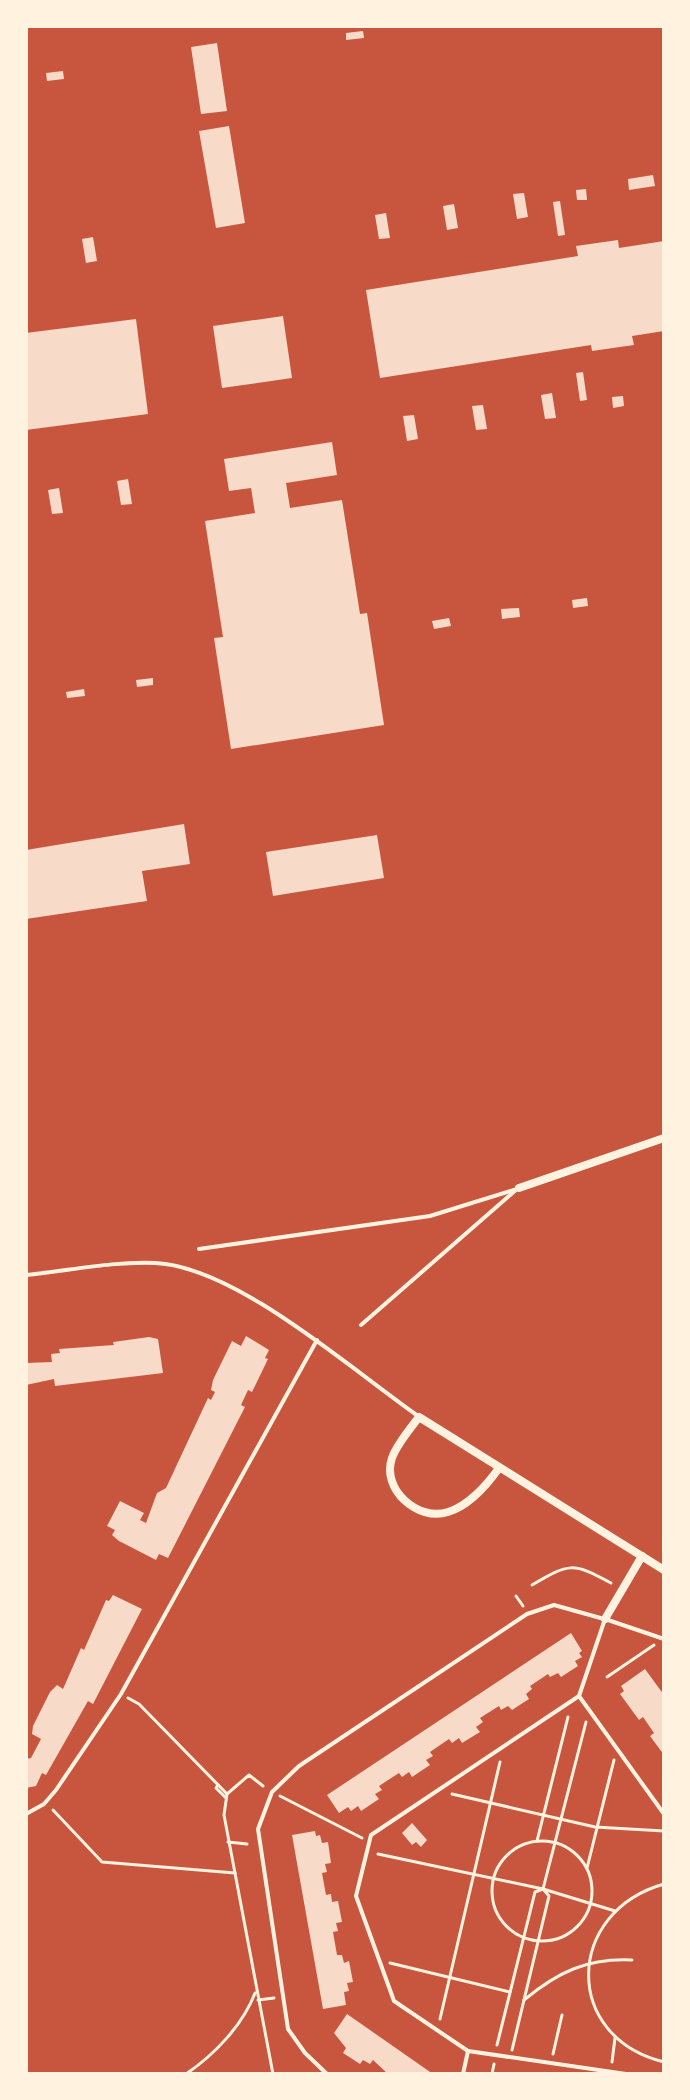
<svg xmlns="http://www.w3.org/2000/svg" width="690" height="2100" viewBox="0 0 690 2100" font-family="Manrope,sans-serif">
  <rect width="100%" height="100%" fill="#c8553d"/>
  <!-- building -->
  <g fill="#f7dbc8">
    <polygon points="363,31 364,38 346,40 346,33"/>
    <polygon points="217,43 227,111 201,114 191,47"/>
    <polygon points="63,71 64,79 47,81 46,73"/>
    <polygon points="229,126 245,223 216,228 199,131"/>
    <polygon points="653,175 655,186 629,190 628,179"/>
    <polygon points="586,189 587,200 577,200 576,190"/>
    <polygon points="524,193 528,217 517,219 513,194"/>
    <polygon points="560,201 565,235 558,236 553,202"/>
    <polygon points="454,204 458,228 447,230 443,206"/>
    <polygon points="386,213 390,238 379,239 375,215"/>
    <polygon points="93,237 97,261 86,263 82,239"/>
    <polygon points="618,240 619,248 664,241 664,331 632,336 634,345 592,351 591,345 380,378 366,290 578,256 576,246"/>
    <polygon points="283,316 292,378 222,388 213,326"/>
    <polygon points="136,319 148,414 26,430 26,333"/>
    <polygon points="583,372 587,400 580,401 576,373"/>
    <polygon points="552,393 556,418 545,419 541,395"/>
    <polygon points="623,396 624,406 613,408 612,397"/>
    <polygon points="483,405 487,429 476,430 472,406"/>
    <polygon points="414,415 418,439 407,441 403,416"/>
    <polygon points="332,442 337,475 286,483 290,508 342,500 360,614 367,613 384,725 231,749 214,638 223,637 205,521 255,513 251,488 229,491 224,459"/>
    <polygon points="128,479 132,504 121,505 117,481"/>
    <polygon points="59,488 63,513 52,514 48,490"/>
    <polygon points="587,598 588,606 573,608 572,600"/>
    <polygon points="519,608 520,617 502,619 501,609"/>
    <polygon points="449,618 451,626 434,629 432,621"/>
    <polygon points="153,678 153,685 137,687 136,680"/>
    <polygon points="84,689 85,696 67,698 66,692"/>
    <polygon points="184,824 190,864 142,871 147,901 26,919 26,850"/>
    <polygon points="377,835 384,878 273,896 266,852"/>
    <polygon points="246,1336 269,1350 265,1358 268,1359 252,1392 248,1390 241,1405 245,1407 168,1558 159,1554 156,1560 119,1541 112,1535 115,1530 107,1526 120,1501 144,1513 140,1520 146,1523 157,1493 166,1488 208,1398 211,1400 215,1392 211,1390 213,1380 232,1341 241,1346"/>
    <polygon points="149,1337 158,1339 163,1373 55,1386 54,1379 26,1385 26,1363 52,1362 51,1354 60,1353 59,1349 114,1345 113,1342"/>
    <polygon points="113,1595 142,1609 93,1704 88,1701 46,1775 42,1773 36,1786 26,1788 26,1759 31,1758 41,1739 32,1734 33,1726 50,1692 57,1685 63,1689 81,1648 84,1650 106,1600 109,1601"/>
    <polygon points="571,1633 582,1651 579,1653 582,1657 575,1661 578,1666 561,1677 558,1673 550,1677 548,1674 530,1686 532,1689 526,1694 529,1699 512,1710 508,1706 501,1710 499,1706 480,1718 483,1722 476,1727 480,1732 462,1743 459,1738 452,1743 449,1739 430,1752 433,1756 426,1760 430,1765 412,1777 409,1772 402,1777 399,1773 379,1786 382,1790 375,1794 379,1799 361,1811 358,1806 351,1811 348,1807 339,1813 327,1795"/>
    <polygon points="645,1669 664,1695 664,1755 650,1736 654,1733 643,1717 639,1720 620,1694 624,1691 621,1686"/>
    <polygon points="412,1823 427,1840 421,1847 416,1842 412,1845 402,1833"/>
    <polygon points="315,1831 316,1836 320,1835 322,1843 328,1842 331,1863 325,1864 327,1872 322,1873 326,1895 331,1894 332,1902 338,1901 342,1922 336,1923 338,1931 333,1932 337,1955 342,1955 344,1963 349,1961 353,1982 347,1983 349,1991 344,1992 346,2005 323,2009 292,1835"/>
    <polygon points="347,2014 433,2074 388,2074 373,2060 370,2064 363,2060 360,2064 343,2053 346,2048 334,2033"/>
  </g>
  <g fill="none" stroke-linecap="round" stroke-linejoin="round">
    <!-- path -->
    <g stroke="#fff3e0" stroke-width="3">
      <path d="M 532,1585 C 570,1563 572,1562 611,1583"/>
      <polyline points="516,1596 523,1606"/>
      <polyline points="607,1677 654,1645"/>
      <polyline points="128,1698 139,1704 227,1794"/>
      <polyline points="218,1785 216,1788 225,1797"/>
      <polyline points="263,1786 249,1775 227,1794 224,1815 273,2074"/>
      <polyline points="452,1794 595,1827 664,1831"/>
      <polyline points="280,1796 362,1838"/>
      <polyline points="53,1810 102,1862 235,1873"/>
      <circle cx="542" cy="1891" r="50"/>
      <polyline points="537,1841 568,1717"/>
      <polyline points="228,1842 247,1844"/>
      <polyline points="378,1854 543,1889 615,1911"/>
      <polyline points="587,1868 614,1760"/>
      <path d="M 664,1884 C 565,1912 562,2037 664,2062"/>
      <polyline points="543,1889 586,1722"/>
      <polyline points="390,1963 510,1992"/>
      <polyline points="258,2000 274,1998"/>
      <path d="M 524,2000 C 558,1972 587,1958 632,1960"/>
      <polyline points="440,2019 500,1762"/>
      <polyline points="497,2045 535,1892 543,1889 549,1896 512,2050"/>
      <polyline points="553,2054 562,2015"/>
      <polyline points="612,2062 615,2038"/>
      <path d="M 186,2074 C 214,2055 243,2025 255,1993"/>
      <polyline points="492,2074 494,2064"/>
    </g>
    <!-- service -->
    <g stroke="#fff3e0" stroke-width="4">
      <polyline points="199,1249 430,1216 517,1189"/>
      <path d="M 26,1275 C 68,1271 113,1261 155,1263 C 235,1266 352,1370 418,1416"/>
      <polyline points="361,1325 517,1189"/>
      <polyline points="579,1696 605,1619 664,1639"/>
      <polyline points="26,1814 44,1804 56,1790 121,1694 317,1340"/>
      <polyline points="327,2074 305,2053 288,2029 258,1829 272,1792 299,1766 527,1614 554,1605 604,1619"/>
      <polyline points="463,2074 468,2051"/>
      <polyline points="626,2074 468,2051 394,2001 356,1896 371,1835 579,1696 664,1814"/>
    </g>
    <!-- minor -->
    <g stroke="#fff3e0" stroke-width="8">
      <polyline points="519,1188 664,1138"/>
      <path d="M 499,1468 C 487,1485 468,1506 448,1512 C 418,1522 381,1489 392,1458 C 397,1444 410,1429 419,1417 L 664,1570"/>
      <polyline points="605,1619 642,1556"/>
    </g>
  </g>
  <!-- border -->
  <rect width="690" height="2100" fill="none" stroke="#fff3e0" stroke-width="56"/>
</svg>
